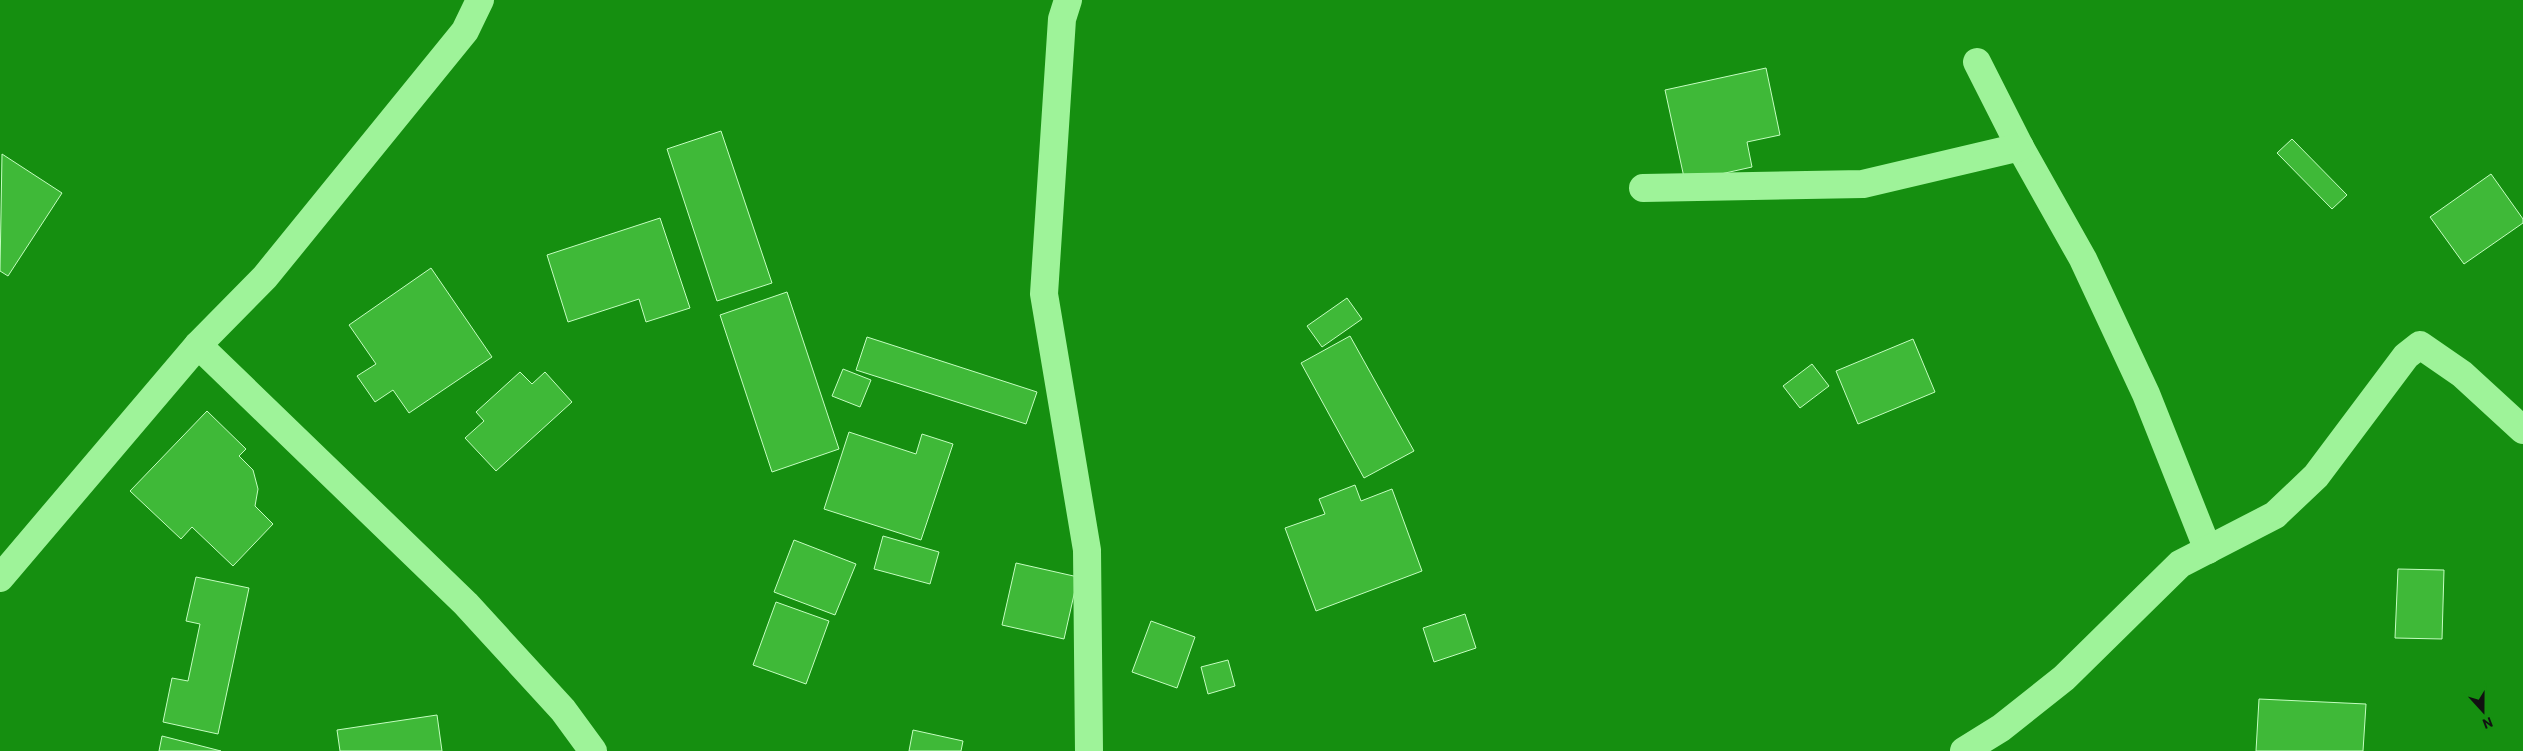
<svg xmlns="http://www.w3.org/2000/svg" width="2523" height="751" viewBox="0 0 2523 751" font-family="Barlow,sans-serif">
  <rect width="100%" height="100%" fill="#158f10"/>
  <!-- building -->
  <g fill="#3fb938" stroke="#c4fec0">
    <polygon points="1766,68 1780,135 1747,142 1752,167 1685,182 1665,90"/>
    <polygon points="721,131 772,283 717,301 667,149"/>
    <polygon points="2292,139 2347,195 2332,209 2277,153"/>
    <polygon points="2,154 62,193 8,276 0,271"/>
    <polygon points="2491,174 2523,219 2523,223 2464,264 2430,217"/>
    <polygon points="660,218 690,308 646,322 639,299 568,322 547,255"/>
    <polygon points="431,268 492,357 409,413 393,390 375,402 357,376 376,364 349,325"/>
    <polygon points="787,292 839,449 772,472 720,315"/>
    <polygon points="1347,298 1362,319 1322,347 1307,326"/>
    <polygon points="1350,336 1414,451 1364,478 1301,363"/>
    <polygon points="867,337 1037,392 1026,424 856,370"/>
    <polygon points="1913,339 1935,392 1858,424 1836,371"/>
    <polygon points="1812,364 1829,386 1800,408 1783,386"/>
    <polygon points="843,369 871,380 860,407 832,396"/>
    <polygon points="520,372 532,384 545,372 572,402 496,471 465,438 484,421 476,412"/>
    <polygon points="207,411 246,449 239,456 253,470 258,489 255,506 273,524 233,566 192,527 181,539 130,491"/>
    <polygon points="849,432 916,454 922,434 953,444 921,540 824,509"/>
    <polygon points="1355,485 1361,501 1392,489 1422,571 1316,611 1285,528 1325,514 1319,499"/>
    <polygon points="883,536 939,552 930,584 874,569"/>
    <polygon points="794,540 856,564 835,615 774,592"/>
    <polygon points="1016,563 1078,577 1064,639 1002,625"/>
    <polygon points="2398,569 2444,570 2442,639 2395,638"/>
    <polygon points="196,577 249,588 218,734 163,722 172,678 188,681 200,624 186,621"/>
    <polygon points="776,602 829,621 806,684 753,665"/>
    <polygon points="1465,614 1476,648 1434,662 1423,628"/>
    <polygon points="1151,621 1195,637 1177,688 1132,672"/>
    <polygon points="1228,660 1235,686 1208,694 1201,667"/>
    <polygon points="2259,699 2366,704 2363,751 2256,751"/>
    <polygon points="437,715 442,751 340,751 337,730"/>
    <polygon points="913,730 963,741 961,751 909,751"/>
    <polygon points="162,736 221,751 159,751"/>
  </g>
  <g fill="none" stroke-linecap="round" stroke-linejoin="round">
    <!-- minor -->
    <g stroke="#9ef399" stroke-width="28">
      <polyline points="1068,0 1062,19 1044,294 1087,550 1089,751"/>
      <polyline points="1977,62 2020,147 2083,259 2146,394 2208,550"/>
      <polyline points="1643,188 1863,184 2020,147"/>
      <polyline points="198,345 466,604 563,710 593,751"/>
      <polyline points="0,578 198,345 265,277 465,31 480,0"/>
      <polyline points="1964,751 2001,728 2064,678 2180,564 2275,515 2316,476 2406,356 2420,345 2462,374 2523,430"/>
    </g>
  </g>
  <!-- north arrow -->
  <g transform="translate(2483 711) rotate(159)" stroke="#158f10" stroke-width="4" paint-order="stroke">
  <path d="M0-4L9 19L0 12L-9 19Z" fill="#111111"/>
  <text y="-8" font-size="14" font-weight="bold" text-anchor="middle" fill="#111111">N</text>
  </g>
</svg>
